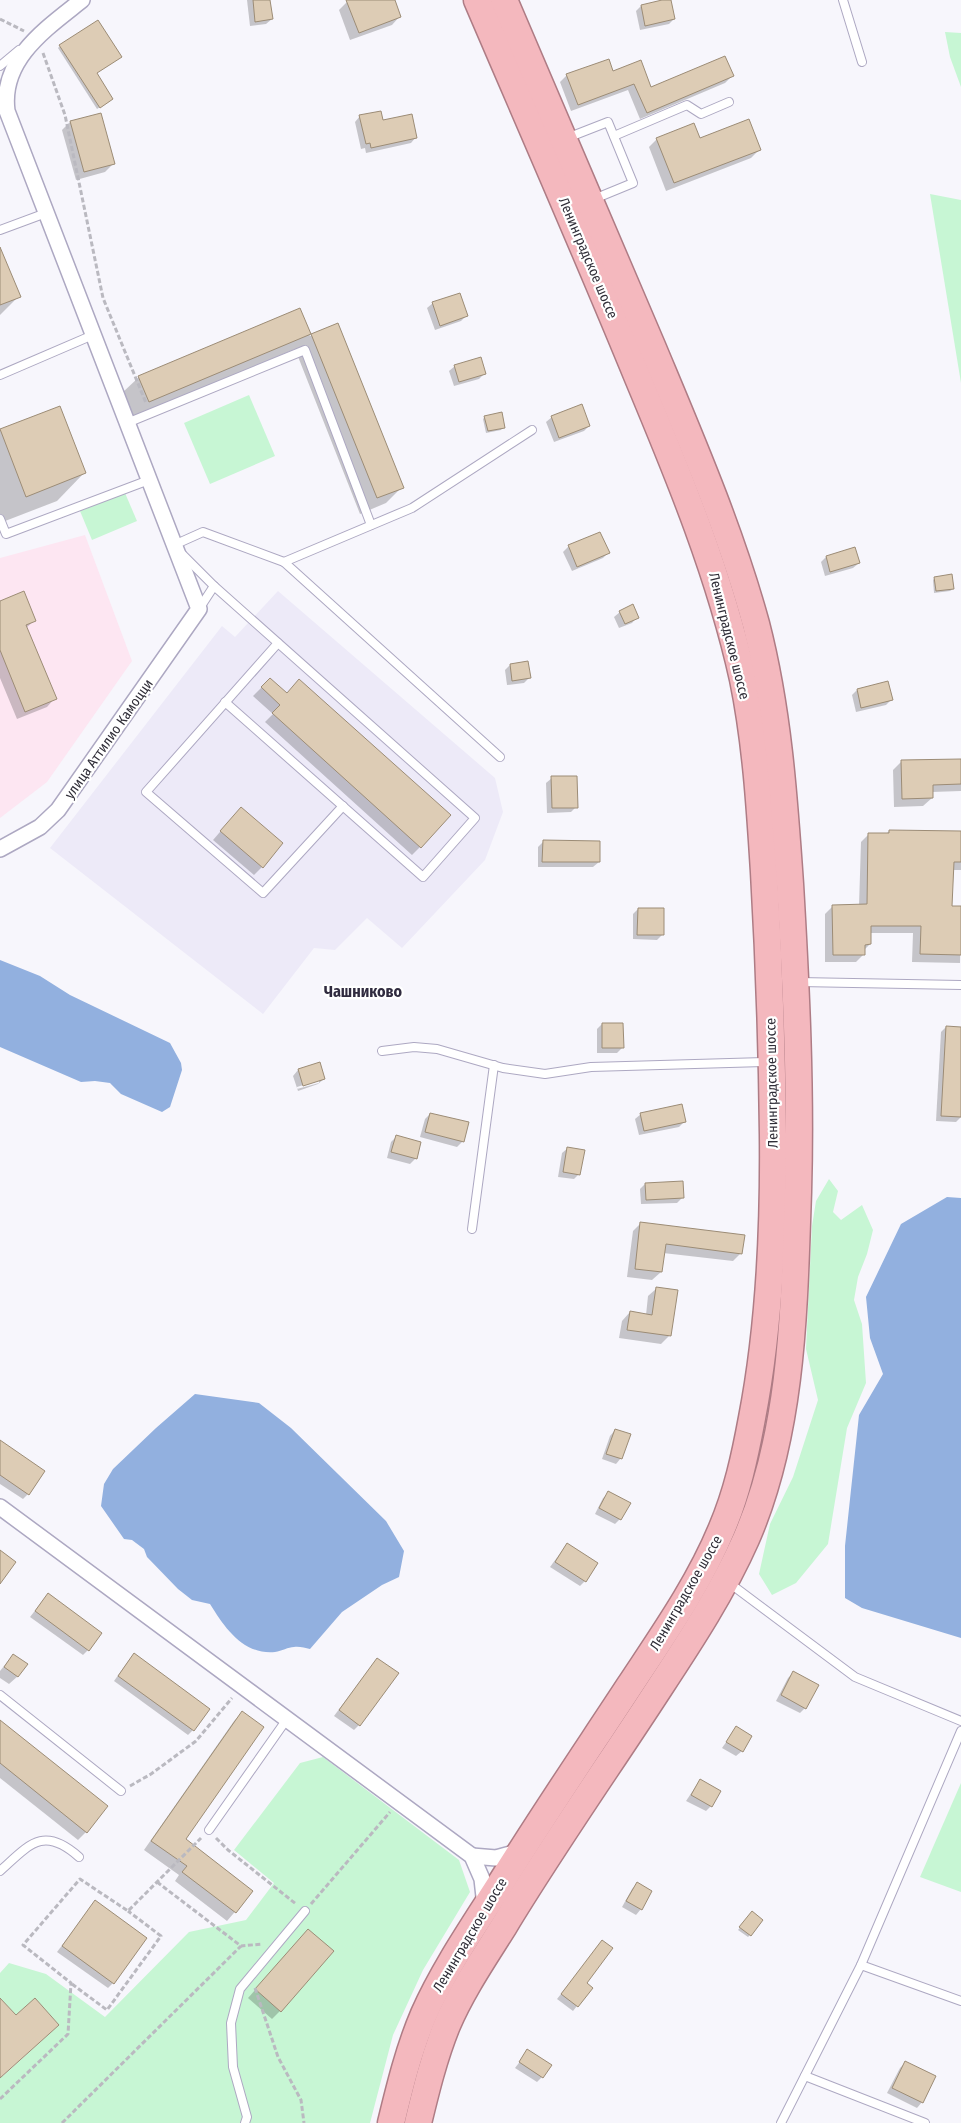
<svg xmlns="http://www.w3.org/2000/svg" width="961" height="2123" viewBox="0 0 961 2123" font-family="'Fira Sans Condensed',sans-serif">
  <rect width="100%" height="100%" fill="#f7f6fc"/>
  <!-- built -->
  <polygon fill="#edeaf8" points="278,591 495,778 503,812 485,860 402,948 367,918 335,950 314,948 263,1014 50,848 222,626 235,637"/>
  <!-- education -->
  <polygon fill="#fde6f2" points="85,535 132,661 47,782 0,818 0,558"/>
  <!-- green -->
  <g fill="#c7f6d4">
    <polygon points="945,32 961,33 961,87 950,57"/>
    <polygon points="930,194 961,200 961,383"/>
    <polygon points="249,395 275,456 210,484 184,423"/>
    <polygon points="125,493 137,521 92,540 80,511"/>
    <polygon points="829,1179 838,1191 833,1212 841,1220 862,1205 873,1230 867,1254 858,1277 854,1300 862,1324 866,1383 847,1428 828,1544 796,1583 772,1595 759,1574 770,1524 793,1477 818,1400 806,1349 812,1226 816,1201"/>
    <polygon points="323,1757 459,1860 470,1892 423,1970 393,2035 370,2123 0,2123 0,2073 3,2076 59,2025 35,1998 16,2015 0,1998 0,1973 9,1963 46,1974 105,2017 189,1932 246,1920 274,1883 234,1850 300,1763"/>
    <polygon points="961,1783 961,1892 920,1877"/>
  </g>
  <!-- water -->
  <g fill="#92b0df">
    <polygon points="0,960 40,976 70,995 170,1043 181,1063 182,1070 170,1107 162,1112 121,1094 110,1083 95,1081 81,1082 0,1047"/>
    <polygon points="947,1197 961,1198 961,1638 862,1608 845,1598 845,1546 859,1415 883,1374 870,1338 866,1297 901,1224"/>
    <path d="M 195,1394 L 259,1403 L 291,1428 L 386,1521 L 404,1551 L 399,1577 L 382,1585 L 342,1612 L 310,1649 C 305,1648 299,1646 294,1647 C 288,1647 282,1651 275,1652 C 243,1655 225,1628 210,1604 L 192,1600 L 178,1589 L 147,1557 L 144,1549 L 132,1540 L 124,1539 L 101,1506 L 104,1484 L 113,1469 L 156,1428 Z"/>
  </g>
  <!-- shadow -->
  <g fill="#0003" fill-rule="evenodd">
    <polygon points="247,0 269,0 272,19 266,24 250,26"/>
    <polygon points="352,0 394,0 400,16 392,25 350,40 339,10 347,2"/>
    <polygon points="670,0 674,19 669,24 640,30 636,11 641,6"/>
    <polygon points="60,46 96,74 110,101 97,109 58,48"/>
    <polygon points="612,72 650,88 732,76 725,83 640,119 628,90 571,111 560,82 567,75"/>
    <polygon points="360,116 382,122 416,137 411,143 366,153 365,148 361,149 355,122"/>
    <polygon points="70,122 114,163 105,172 76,180 62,130"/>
    <polygon points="657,139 700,140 759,150 751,158 666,191 649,147"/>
    <polygon points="0,251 19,296 0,315"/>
    <polygon points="433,303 466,316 461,321 435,330 427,308"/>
    <polygon points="299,309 310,336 338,325 402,487 386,503 360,514 295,349 133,418 122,393 139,377"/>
    <polygon points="455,366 485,373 479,379 454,386 449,371"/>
    <polygon points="59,407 85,472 57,501 0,523 0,430"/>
    <polygon points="485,417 503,427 501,430 486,433 483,419"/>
    <polygon points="552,417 589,426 584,431 554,442 546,422"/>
    <polygon points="569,546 608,553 603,558 572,571 563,552"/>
    <polygon points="826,557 859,563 853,568 825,576 821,562"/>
    <polygon points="935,578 953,589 950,591 934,593 933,580"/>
    <polygon points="0,602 35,620 26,628 55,698 47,707 17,719 0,678"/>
    <polygon points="620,612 637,617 632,623 619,628 614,617"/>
    <polygon points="510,665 529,678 524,683 507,685 505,670"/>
    <polygon points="270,679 420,847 412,855 265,722 273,714 253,696"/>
    <polygon points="857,690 891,700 886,705 856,712 852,695"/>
    <polygon points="961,760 961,791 932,792 932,798 923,806 894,807 893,770 901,762"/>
    <polygon points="552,778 576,807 571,812 547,813 546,783"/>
    <polygon points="233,817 262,867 254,875 213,840"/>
    <polygon points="889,831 961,832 961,870 952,870 951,907 961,907 960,963 912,962 913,933 870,933 870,944 864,950 864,954 856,962 825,962 825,914 833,906 859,906 861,842 869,834 886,834"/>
    <polygon points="543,842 599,862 593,867 538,867 538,847"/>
    <polygon points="638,909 662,935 657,940 633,939 633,914"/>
    <polygon points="602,1024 622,1048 617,1053 597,1053 597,1029"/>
    <polygon points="946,1027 961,1029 961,1117 956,1122 936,1121 941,1032"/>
    <path d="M 319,1064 L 324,1079 L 318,1084 L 298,1091 L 293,1076 L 298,1070 ZM 319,1080 L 319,1083 L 297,1089 L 297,1087 Z"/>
    <polygon points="430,1114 467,1123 462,1142 457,1147 420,1137 425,1119"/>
    <polygon points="641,1114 684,1122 679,1127 639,1135 635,1119"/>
    <polygon points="396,1137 416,1158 410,1164 387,1158 391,1142"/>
    <polygon points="568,1148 579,1174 574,1179 558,1177 562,1153"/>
    <polygon points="645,1184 683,1197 677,1203 641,1204 640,1189"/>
    <polygon points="641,1223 741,1253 733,1261 663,1253 661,1272 652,1280 627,1277 633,1231"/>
    <polygon points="657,1288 669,1336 661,1344 619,1338 622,1321 630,1312 646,1315 648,1296"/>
    <polygon points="615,1430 621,1458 616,1464 602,1459 610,1436"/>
    <polygon points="0,1441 28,1494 23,1499 0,1484"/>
    <polygon points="609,1493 620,1519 615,1524 595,1514 603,1498"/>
    <polygon points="567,1544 585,1581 580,1586 550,1567"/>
    <polygon points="48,1594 88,1650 83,1655 30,1617"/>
    <polygon points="13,1655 18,1676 9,1684 0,1678 0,1671"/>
    <polygon points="377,1659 359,1725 354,1730 334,1716"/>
    <polygon points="129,1660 193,1730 188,1735 114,1681"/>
    <polygon points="793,1673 805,1708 800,1713 776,1701 788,1678"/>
    <polygon points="242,1713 184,1839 252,1892 227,1921 175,1881 179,1875 144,1850 234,1721"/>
    <polygon points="0,1721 86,1832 78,1840 0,1778"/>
    <polygon points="736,1728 742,1751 736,1756 722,1748"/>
    <polygon points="700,1780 711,1806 706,1811 686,1801"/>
    <polygon points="637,1884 641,1909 636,1915 622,1907 632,1889"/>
    <polygon points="95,1902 113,1983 108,1988 57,1952"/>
    <polygon points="750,1915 750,1935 748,1937 738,1930"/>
    <polygon points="300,1939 280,2011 272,2019 248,1998"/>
    <polygon points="602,1942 585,1984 591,1988 573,2011 557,1999"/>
    <polygon points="0,1999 16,2017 58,2025 0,2078"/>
    <polygon points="528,2051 542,2077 537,2082 515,2068"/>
    <polygon points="905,2063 922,2102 917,2108 887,2093 900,2068"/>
  </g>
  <!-- building -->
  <g fill="#ddccb5" stroke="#9c8c76">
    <polygon points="253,0 270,0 273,19 255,22"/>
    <polygon points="346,0 395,0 401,17 359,33"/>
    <polygon points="662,0 671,0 675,19 645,26 641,5"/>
    <polygon points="98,20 122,57 97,73 113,99 100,108 59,45"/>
    <polygon points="725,56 734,76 647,113 634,84 578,105 566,74 609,59 613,71 641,60 651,87"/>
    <polygon points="381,111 383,120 412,114 417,138 371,148 370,143 366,144 359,115"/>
    <polygon points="101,113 115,164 84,172 70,121"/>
    <polygon points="749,119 761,150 674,183 656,138 694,123 700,138"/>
    <polygon points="0,247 21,297 0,305"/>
    <polygon points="460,293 468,316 440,326 432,302"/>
    <polygon points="300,308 311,334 149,402 138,376"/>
    <polygon points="338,323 404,488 377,498 311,334"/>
    <polygon points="481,357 486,374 459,382 454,365"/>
    <polygon points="582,404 590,426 559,438 551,416"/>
    <polygon points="60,406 86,473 26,497 0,429"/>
    <polygon points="502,412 505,428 488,431 484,416"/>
    <polygon points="600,532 610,553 577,567 568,545"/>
    <polygon points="855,547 860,563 830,572 826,556"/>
    <polygon points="952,574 954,589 936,591 934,577"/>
    <polygon points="24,591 36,621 26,625 57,699 25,712 0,650 0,601"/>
    <polygon points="633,604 639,618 625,624 619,611"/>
    <polygon points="528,661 531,678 512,681 510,664"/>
    <polygon points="270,678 287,693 299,679 451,815 421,848 272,713 280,705 261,687"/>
    <polygon points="888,681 893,700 861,708 857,689"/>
    <polygon points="961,759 961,784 933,785 933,798 902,799 901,760"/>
    <polygon points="551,776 577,776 578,808 552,808"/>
    <polygon points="241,807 283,843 263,868 220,831"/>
    <polygon points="889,830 961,831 961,862 954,862 952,906 961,906 961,955 920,954 921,926 871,926 871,944 865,945 865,955 833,955 832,905 867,904 868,833 889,833"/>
    <polygon points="543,840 600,841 600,862 542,862"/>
    <polygon points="638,908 664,908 664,935 637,935"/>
    <polygon points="602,1023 623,1023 624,1048 602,1048"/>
    <polygon points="946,1026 961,1027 961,1117 941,1116"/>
    <polygon points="320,1062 325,1079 303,1086 298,1069"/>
    <polygon points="682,1104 686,1122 644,1131 640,1113"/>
    <polygon points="430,1113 469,1122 464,1142 425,1132"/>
    <polygon points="396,1135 421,1142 417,1159 391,1152"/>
    <polygon points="567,1147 585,1150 580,1175 563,1172"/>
    <polygon points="683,1181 684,1198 646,1200 645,1183"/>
    <polygon points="640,1222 745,1235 742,1254 666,1244 662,1272 635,1269"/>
    <polygon points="656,1287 678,1290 671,1336 627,1330 630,1311 652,1315"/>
    <polygon points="615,1429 631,1434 622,1459 606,1454"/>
    <polygon points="0,1440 45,1471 29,1495 0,1475"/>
    <polygon points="608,1491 631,1503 621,1520 599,1508"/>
    <polygon points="567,1543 598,1563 586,1582 555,1562"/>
    <polygon points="0,1550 16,1562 0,1584"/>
    <polygon points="48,1593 102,1633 89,1651 35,1611"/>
    <polygon points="134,1653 210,1709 194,1731 118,1676"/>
    <polygon points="13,1654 28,1664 18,1677 4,1667"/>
    <polygon points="377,1658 399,1673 360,1726 339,1710"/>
    <polygon points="793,1671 819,1685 806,1709 781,1695"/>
    <polygon points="242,1711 264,1727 186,1839 253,1891 236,1913 182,1872 187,1866 151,1841"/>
    <polygon points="0,1720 108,1806 87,1833 0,1763"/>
    <polygon points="736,1726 752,1736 743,1752 726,1742"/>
    <polygon points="700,1779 721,1791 712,1807 691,1795"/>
    <polygon points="637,1882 652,1891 642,1910 626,1901"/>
    <polygon points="95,1900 147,1938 114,1984 62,1946"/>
    <polygon points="752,1911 763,1920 751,1936 739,1927"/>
    <polygon points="308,1929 334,1951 281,2012 255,1989"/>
    <polygon points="602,1940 613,1948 587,1983 593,1988 578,2007 561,1994"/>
    <polygon points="0,1998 16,2015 35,1998 59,2025 0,2078"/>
    <polygon points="527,2049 552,2065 543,2078 519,2062"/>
    <polygon points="905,2061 936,2076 923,2103 892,2088"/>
  </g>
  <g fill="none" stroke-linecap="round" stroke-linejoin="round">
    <defs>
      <g id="service">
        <polyline points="843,0 862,62"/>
        <polyline points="0,66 19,50"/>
        <polyline points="614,136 687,105 701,114 729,102"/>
        <polyline points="567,138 608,122 633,183 594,199"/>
        <polyline points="0,230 46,213"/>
        <polyline points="0,375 93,335"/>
        <polyline points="127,423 305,350 371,525"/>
        <polyline points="0,519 6,534 149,480"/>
        <polyline points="174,545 203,532 284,562 500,757"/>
        <polyline points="182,554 214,586 475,818 423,877 225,702"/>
        <polyline points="284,562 412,508 532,430"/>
        <polyline points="199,609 214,586"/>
        <polyline points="278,643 146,792 263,893 343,806"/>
        <polyline points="799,982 961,985"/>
        <polyline points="382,1051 414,1047 437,1049 503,1068 545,1074 591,1067 768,1062"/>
        <polyline points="472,1229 494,1065"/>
        <polyline points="728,1582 855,1677 961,1721"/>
        <polyline points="0,1695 121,1791"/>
        <polyline points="209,1830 287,1719"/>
        <path d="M 0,1871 C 29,1845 43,1825 79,1857"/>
        <polyline points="861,1965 961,2001"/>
        <polyline points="805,2076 925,2123"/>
        <polyline points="245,2123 247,2117 233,2067 231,2023 240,1989 305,1911"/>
        <polyline points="781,2123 861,1965 961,1731"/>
      </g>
      <g id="minor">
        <path d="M 0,849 L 40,827 L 58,810 L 199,609 L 7,111 C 0,59 47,28 82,0"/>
        <polyline points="0,1507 472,1856 482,1879 485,1906"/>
        <polyline points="472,1856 496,1858 521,1851"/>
      </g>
      <g id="trunk">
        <path d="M 391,2123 C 400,2086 409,2049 424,2014 C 444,1969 473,1927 499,1886 C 541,1818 586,1752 630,1685 C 663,1635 699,1584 722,1528 C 737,1493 745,1456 752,1418 C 770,1325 774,1229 773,1134 C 772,1047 769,959 764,872 C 760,808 756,742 743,679 C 720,575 679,476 638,378 C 586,251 531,126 477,0"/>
        <path d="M 418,2123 C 426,2090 434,2057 447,2025 C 462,1990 484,1958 504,1926 C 553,1845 608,1767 660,1687 C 691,1640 723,1591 746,1539 C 793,1431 794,1308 798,1192 C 801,1089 796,986 790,884 C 784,796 778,709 756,624 C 730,529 690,437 652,346 C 603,230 553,116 504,0"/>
      </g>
    </defs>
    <!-- service casing -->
    <use href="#service" stroke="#ada8c2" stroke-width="10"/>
    <!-- minor casing -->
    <use href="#minor" stroke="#ada8c2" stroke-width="18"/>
    <!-- trunk casing -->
    <use href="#trunk" stroke="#ae7c85" stroke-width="29"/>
    <!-- path -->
    <g stroke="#bab9c0" stroke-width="3" stroke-dasharray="5 2.5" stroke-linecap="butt">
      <polyline points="0,19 24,31"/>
      <polyline points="43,53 65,115 103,298 146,403"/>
      <polyline points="130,1786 151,1774 196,1741 232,1698"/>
      <polyline points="216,1838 228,1850 296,1904"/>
      <polyline points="157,1882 241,1946 262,1944"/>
      <polyline points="311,1904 390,1812"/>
      <polyline points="72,1984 107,2010 161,1936 128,1911"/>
      <polyline points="255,1988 278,2057 301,2100 304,2123"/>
      <polyline points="0,2099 68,2034 71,1983 23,1945 80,1879 128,1911 201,1838"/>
      <polyline points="62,2123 241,1946"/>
    </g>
    <!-- service -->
    <use href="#service" stroke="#fff" stroke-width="8"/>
    <!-- minor -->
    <use href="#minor" stroke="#fff" stroke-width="15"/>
    <!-- trunk -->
    <use href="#trunk" stroke="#f4b8be" stroke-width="26"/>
  </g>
  <g text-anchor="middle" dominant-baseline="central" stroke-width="4.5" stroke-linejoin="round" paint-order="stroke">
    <!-- street labels -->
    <g font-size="14" fill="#302e38" stroke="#fff">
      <text transform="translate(588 258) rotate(67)">Ленинградское шоссе</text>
      <text transform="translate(729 636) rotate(76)">Ленинградское шоссе</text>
      <text transform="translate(109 739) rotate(-55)">улица Аттилио Камоцци</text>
      <text transform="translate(772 1083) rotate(-91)">Ленинградское шоссе</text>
      <text transform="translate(686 1593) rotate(-60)">Ленинградское шоссе</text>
      <text transform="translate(470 1935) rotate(-59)">Ленинградское шоссе</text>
    </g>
    <!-- quarter labels -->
    <g font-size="16" font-weight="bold" fill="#302b3f" stroke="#fff">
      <text x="363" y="991">Чашниково</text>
    </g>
  </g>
</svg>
